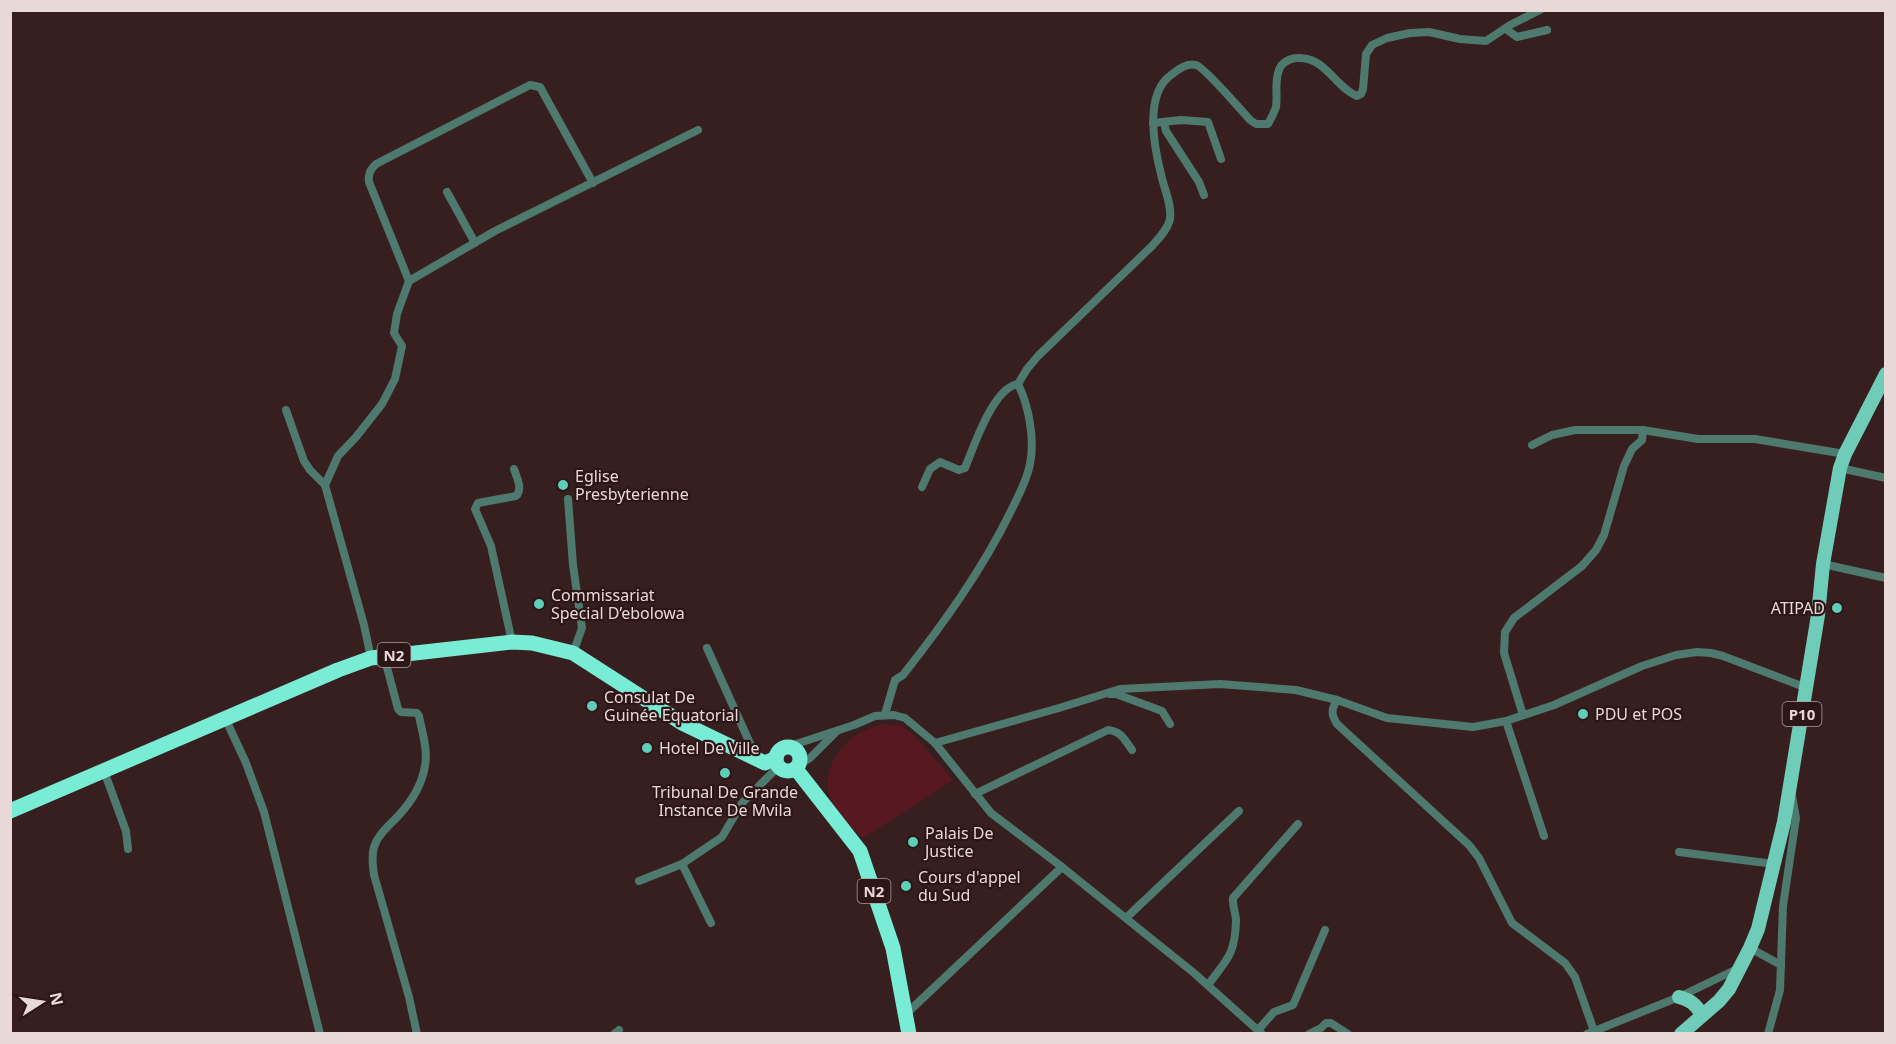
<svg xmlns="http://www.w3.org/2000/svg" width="1896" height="1044" viewBox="0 0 1896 1044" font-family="'Noto Sans',sans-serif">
  <rect width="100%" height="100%" fill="#371f20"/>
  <!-- green -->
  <path fill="#571820" d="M 883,724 L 902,726 L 916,737 L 953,780 L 863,838 C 853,828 838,816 832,803 C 816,766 849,731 883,724 Z"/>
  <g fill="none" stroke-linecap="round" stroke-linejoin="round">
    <!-- street -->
    <g stroke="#4e796f" stroke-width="8">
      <polyline points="1506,29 1517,37 1547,30"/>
      <polyline points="1164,122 1166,131 1199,182 1204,195"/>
      <polyline points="1153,123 1181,120 1208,122 1221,159"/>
      <polyline points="447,192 475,243"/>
      <polyline points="409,281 495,231 698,130"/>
      <polyline points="286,410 304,461 310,470 325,485 364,625 371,658"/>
      <polyline points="1532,445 1552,435 1575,430 1643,430 1698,439 1755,439 1845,454"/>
      <polyline points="1840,468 1886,478"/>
      <path d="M 325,485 L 338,456 L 356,437 L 382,404 L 395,379 L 402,346 L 394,333 L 397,314 L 409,281 L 369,182 C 368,174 370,170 376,164 L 530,85 L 540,87 L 593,183"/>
      <path d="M 922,487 L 930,469 L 940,462 L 959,470 L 965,468 C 974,446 993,388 1018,384 L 1027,369 L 1038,356 L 1152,246 C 1159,238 1168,229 1170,219 C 1172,204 1164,189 1161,174 C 1154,147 1144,94 1171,75 C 1179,69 1186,63 1196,65 C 1203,66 1242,111 1250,120 L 1256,124 L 1268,124 C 1271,119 1274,113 1276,107 C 1278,95 1274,82 1279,70 C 1281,63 1290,58 1297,58 C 1325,56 1335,87 1357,96 L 1361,94 L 1363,89 L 1366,54 L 1372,45 L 1387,38 L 1410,33 L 1429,32 L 1460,39 L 1486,41 L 1510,25 L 1540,10"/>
      <polyline points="568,499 573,565 582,628 573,653"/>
      <polyline points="1823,564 1886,578"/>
      <path d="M 512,642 L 491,546 L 475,509 L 478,503 L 516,496 C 523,489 517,478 514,469"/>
      <polyline points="707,648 757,759"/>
      <path d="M 384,656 L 398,709 L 401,712 L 417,713 L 419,716 C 422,732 428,749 425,766 C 422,784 411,802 399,815 C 390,825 378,834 374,847 C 371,857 373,866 374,875 L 409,997 L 417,1034"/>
      <polyline points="1110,694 1116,694 1162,711 1170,724"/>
      <path d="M 1337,700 C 1331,710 1331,714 1337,724 L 1469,845 L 1479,858 L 1512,923 L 1565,963 L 1575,977 L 1594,1031"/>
      <path d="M 885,714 L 895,680 L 903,675 C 944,623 982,570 1011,511 C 1018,496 1027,481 1030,464 C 1035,440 1029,406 1018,384"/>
      <polyline points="1523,715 1504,653 1505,632 1514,618 1582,566 1596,550 1604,535 1624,466 1632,449 1642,440 1643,430"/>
      <polyline points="226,720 246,763 264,812 320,1034"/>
      <polyline points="1506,721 1544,836"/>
      <polyline points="935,743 1059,708 1120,689 1220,684 1296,690 1337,700 1387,718 1473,727 1506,721 1554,705 1642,666 1676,655 1697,652 1711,653 1723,656 1807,688"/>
      <polyline points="790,746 854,725 875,716 894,715 905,718 935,743 991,813 1062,867 1194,973 1262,1034"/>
      <polyline points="799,765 810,758 837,731"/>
      <polyline points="104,771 126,831 128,849"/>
      <path d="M 975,794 L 1108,730 C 1121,731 1125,740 1132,750"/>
      <polyline points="1679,852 1774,864"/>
      <polyline points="682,864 711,923"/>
      <polyline points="639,881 682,864 722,837 742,803 779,766"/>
      <polyline points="1126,918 1239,811"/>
      <polyline points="1750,948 1781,965"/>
      <path d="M 1208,985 C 1227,959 1235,955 1236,921 C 1236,913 1232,906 1233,898 L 1298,824"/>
      <polyline points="906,1014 1062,867"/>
      <polyline points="1258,1030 1274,1012 1293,1005 1325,930"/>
      <polyline points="614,1034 619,1030"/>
      <polyline points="1309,1034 1321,1028 1326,1023 1331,1023 1348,1034"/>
      <polyline points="1587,1034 1679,997 1739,968"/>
      <polyline points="1768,1034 1780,990 1783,906 1796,818 1792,796"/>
    </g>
    <!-- primary -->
    <g stroke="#6eccb8" stroke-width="14">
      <path d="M 1679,997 C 1690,1000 1696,1004 1702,1015"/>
      <polyline points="1681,1034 1719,1001 1729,989 1750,948 1758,929 1784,822 1818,615 1823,564 1840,468 1845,454 1886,374"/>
    </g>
    <!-- highway -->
    <g stroke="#79ecd5" stroke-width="15">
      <circle cx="788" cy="759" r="12"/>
      <polyline points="796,769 860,851 893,948 909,1034"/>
      <polyline points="10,811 338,670 371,658 512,642 532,643 573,653 682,723 765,763 776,758"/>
    </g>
  </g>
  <!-- markers -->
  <g fill="#5eceb8" stroke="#2d1617" stroke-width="2">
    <circle cx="563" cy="485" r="6"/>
    <circle cx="539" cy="604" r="6"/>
    <circle cx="1837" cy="608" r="6"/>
    <circle cx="592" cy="706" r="6"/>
    <circle cx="1583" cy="714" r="6"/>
    <circle cx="647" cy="748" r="6"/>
    <circle cx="725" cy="773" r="6"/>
    <circle cx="913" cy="842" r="6"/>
    <circle cx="906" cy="886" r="6"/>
  </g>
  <g text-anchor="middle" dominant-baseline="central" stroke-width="4.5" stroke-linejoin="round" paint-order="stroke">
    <!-- shield labels -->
    <g fill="#2d1617" stroke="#b19e9e" stroke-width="1.5">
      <rect x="377.5" y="643" width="33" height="24" rx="4.5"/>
      <rect x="1782.5" y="702" width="39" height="24" rx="4.5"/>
      <rect x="857.5" y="879" width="33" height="24" rx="4.5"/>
    </g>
    <g font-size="15" font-weight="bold" fill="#e9d8d8">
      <text x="394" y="655">N2</text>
      <text x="1802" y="714">P10</text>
      <text x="874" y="891">N2</text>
    </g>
    <!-- poi labels -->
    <g font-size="16" fill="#e9d8d8" stroke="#2d1617" text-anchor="start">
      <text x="575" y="476">Eglise<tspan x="575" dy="18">Presbyterienne</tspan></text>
      <text x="551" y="595">Commissariat<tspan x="551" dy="18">Special D’ebolowa</tspan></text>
      <text x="1825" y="608" text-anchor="end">ATIPAD</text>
      <text x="604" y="697">Consulat De<tspan x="604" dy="18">Guinée Equatorial</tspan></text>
      <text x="1595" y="714">PDU et POS</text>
      <text x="659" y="748">Hotel De Ville</text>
      <text x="725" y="792" text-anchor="middle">Tribunal De Grande<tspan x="725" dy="18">Instance De Mvila</tspan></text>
      <text x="925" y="833">Palais De<tspan x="925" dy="18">Justice</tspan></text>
      <text x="918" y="877">Cours d'appel<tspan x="918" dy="18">du Sud</tspan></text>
    </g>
  </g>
  <!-- border -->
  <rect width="1896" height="1044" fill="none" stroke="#e9d8d8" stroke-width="24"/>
  <!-- north arrow -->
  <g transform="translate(42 1002) rotate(78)" stroke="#2d1617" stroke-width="4.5" paint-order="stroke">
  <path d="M0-4.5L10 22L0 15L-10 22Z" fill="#e9d8d8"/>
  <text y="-9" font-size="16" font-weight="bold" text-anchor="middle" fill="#e9d8d8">N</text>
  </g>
</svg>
